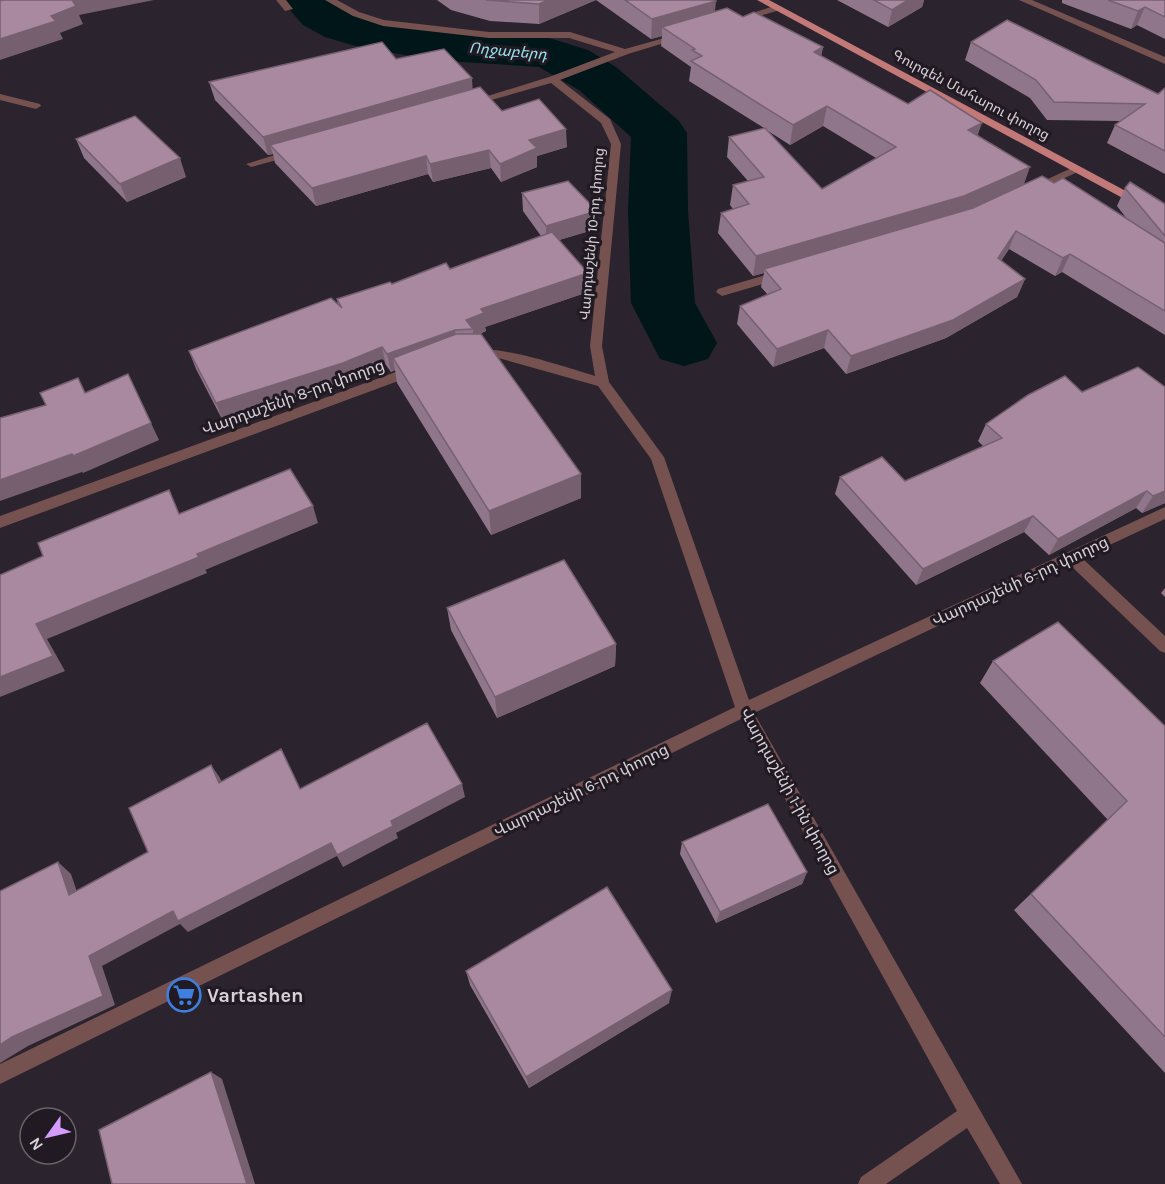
<svg xmlns="http://www.w3.org/2000/svg" width="1165" height="1184" viewBox="0 0 1165 1184" font-family="Karla,'Noto Sans Armenian',sans-serif">
  <rect width="100%" height="100%" fill="#2b232d"/>
  <g fill="none" stroke-linecap="round" stroke-linejoin="round">
    <!-- river -->
    <polygon fill="#011619" fill-rule="evenodd" points="281,0 334,0 360,15 400,25 549,38 588,50 616,67 679,121 687,133 688,211 695,303 717,343 708,359 684,366 660,359 631,303 628,211 631,137 579,90 539,67 431,60 352,45 325,37 303,25"/>
    <!-- minor -->
    <g fill="#755150" fill-rule="evenodd">
      <polygon points="276,0 286,0 293,9 285,11"/>
      <path d="M 325,0 L 337,0 L 359,12 L 384,20 L 489,32 L 570,32 L 625,49 L 682,33 L 687,36 L 628,54 L 560,80 L 610,119 L 621,144 L 602,346 L 609,382 L 664,457 L 749,700 L 1165,507 L 1165,519 L 1082,558 L 1165,636 L 1165,653 L 1160,651 L 1069,564 L 754,713 L 1022,1184 L 1000,1184 L 967,1128 L 886,1184 L 858,1184 L 861,1177 L 957,1111 L 741,719 L 0,1084 L 0,1064 L 735,707 L 651,459 L 598,386 L 495,357 L 475,358 L 469,354 C 483,338 574,370 595,376 L 590,346 L 611,144 L 601,123 L 551,83 L 470,106 L 465,103 L 549,77 L 615,52 L 569,38 L 489,38 L 383,26 L 353,16 Z"/>
      <polygon points="1019,0 1032,0 1165,57 1165,64"/>
      <polygon points="777,5 780,6 780,10 739,22 734,19"/>
      <polygon points="0,94 40,104 41,106 36,109 0,100"/>
      <polygon points="291,150 295,151 295,155 251,167 246,164"/>
      <polygon points="1076,166 1080,167 1080,171 1036,191 1028,191 1026,189"/>
      <polygon points="783,270 787,271 787,277 722,296 716,292 718,289"/>
      <polygon points="415,365 421,370 420,373 0,528 0,516"/>
    </g>
    <!-- major -->
    <polygon fill="#c27978" fill-rule="evenodd" points="757,0 769,0 1165,212 1165,221"/>
  </g>
  <!-- wall -->
  <g fill="#90768a" fill-rule="evenodd">
    <path d="M 437,0 L 715,0 L 715,11 L 743,17 L 823,47 L 821,56 L 908,104 L 978,135 L 1024,185 L 1054,183 L 1127,219 L 1117,206 L 1125,188 L 1165,204 L 1165,335 L 1062,272 L 1055,276 L 1009,249 L 1001,261 L 1025,279 L 1017,297 L 946,338 L 846,374 L 824,348 L 773,367 L 737,324 L 740,306 L 768,295 L 761,287 L 764,273 L 753,276 L 718,233 L 721,213 L 733,209 L 730,205 L 733,185 L 748,181 L 727,157 L 729,137 L 764,128 L 689,81 L 691,67 L 661,46 L 662,36 L 651,39 L 596,0 L 539,24 L 490,21 L 451,10 ZM 823,126 L 876,158 L 822,189 L 768,131 L 790,145 Z"/>
    <polygon points="837,0 924,0 922,7 888,27"/>
    <polygon points="1062,0 1165,0 1165,39 1137,25 1131,29 1062,3"/>
    <polygon points="971,42 1158,94 1165,88 1165,174 1107,143 1115,125 1121,121 1047,120 1030,98 965,60"/>
    <polygon points="396,59 472,78 472,89 502,111 567,147 537,156 537,167 501,182 491,168 433,182 428,174 316,206 275,163 273,154 268,155 215,100 209,82"/>
    <polygon points="76,139 186,177 127,202 84,158"/>
    <polygon points="522,193 597,211 596,229 559,240 588,292 485,327 486,331 480,334 581,474 581,498 491,535 397,383 395,370 391,372 386,365 347,381 223,421 196,369 189,351 338,305 337,299 450,269 541,236 523,211"/>
    <polygon points="1165,387 1165,503 1142,513 1136,508 1049,555 1024,532 916,585 835,494 840,477 905,481 983,446 978,441 986,424 1082,392"/>
    <polygon points="1165,588 1165,597 1161,593"/>
    <polygon points="447,608 616,644 615,666 497,718 451,630"/>
    <polygon points="993,661 1165,726 1165,1073 1014,910 1108,820 980,683"/>
    <polygon points="682,842 807,872 802,884 716,923 680,854"/>
    <polygon points="466,971 669,1003 529,1088 470,985"/>
  </g>
  <!-- shaded-wall -->
  <g fill="#766070">
    <polygon points="71,0 154,0 79,15 83,24 60,33 63,39 0,60 0,39 51,16"/>
    <polygon points="548,0 596,0 539,24 539,4"/>
    <polygon points="908,0 924,0 922,7 888,27 892,10"/>
    <polygon points="716,1 714,21 662,27 662,36 651,39 652,19"/>
    <polygon points="1145,7 1137,25 1131,29 1138,11"/>
    <polygon points="823,47 819,67 814,52"/>
    <polygon points="472,78 473,96 270,145 273,154 268,155 263,137"/>
    <polygon points="827,106 823,126 790,145 793,125"/>
    <polygon points="982,123 975,143 968,130"/>
    <polygon points="566,129 567,147 537,156 537,167 501,182 500,164 529,140"/>
    <polygon points="489,150 491,168 433,182 430,164"/>
    <polygon points="426,156 428,174 316,206 312,188"/>
    <polygon points="180,158 186,177 127,202 120,184"/>
    <polygon points="1030,167 1023,187 957,216 764,269 764,273 753,276 756,256"/>
    <polygon points="597,211 596,229 546,244 546,226"/>
    <polygon points="1016,231 1009,249 991,276 998,258"/>
    <polygon points="1070,254 1062,272 1055,276 1063,258"/>
    <polygon points="588,273 588,292 485,327 486,331 473,336 473,329 466,320 481,309"/>
    <polygon points="1025,279 1017,297 946,338 846,374 851,356"/>
    <polygon points="455,330 457,348 393,358 395,370 391,372 387,354"/>
    <polygon points="828,330 824,348 773,367 777,349"/>
    <polygon points="382,347 386,365 347,381 223,421 216,403"/>
    <polygon points="151,423 159,440 83,473 82,472 0,501 0,480"/>
    <polygon points="581,474 581,498 491,535 489,511"/>
    <polygon points="1147,491 1136,508 1049,555 1058,539"/>
    <polygon points="1165,491 1165,503 1142,513 1153,496"/>
    <polygon points="313,506 318,523 205,570 197,554"/>
    <polygon points="1033,516 1024,532 916,585 923,569"/>
    <polygon points="199,557 207,573 47,639 65,671 0,697 0,677 36,624"/>
    <polygon points="616,644 615,666 497,718 495,697"/>
    <polygon points="211,765 220,778 228,797 219,783"/>
    <polygon points="462,784 465,797 396,833 398,838 343,867 337,856 188,932 180,924 102,966 115,1005 28,1046 0,1063 0,1045 89,956 173,911 331,843 391,821"/>
    <polygon points="58,862 71,874 82,907 69,895"/>
    <polygon points="807,872 802,884 716,923 720,912"/>
    <polygon points="672,990 669,1003 529,1088 526,1077"/>
    <polygon points="211,1072 222,1079 255,1184 247,1184"/>
  </g>
  <!-- building -->
  <g fill="#a889a0" stroke="#766070" stroke-width="1.5">
    <polygon points="2,0 72,0 76,6 51,16 56,21 0,39 0,1"/>
    <polygon points="486,0 548,0 539,4"/>
    <polygon points="625,0 715,0 716,1 652,19"/>
    <polygon points="874,0 908,0 892,10"/>
    <polygon points="1108,0 1165,0 1165,17 1145,7 1138,11"/>
    <polygon points="727,8 743,17 754,12 823,47 814,52 908,104 930,90 982,123 968,130 1030,167 964,196 756,256 721,213 749,204 733,185 764,177 729,137 765,128 822,189 896,147 827,106 793,125 691,61 702,56 692,50 695,49 662,27"/>
    <polygon points="1007,20 1158,94 1165,88 1165,151 1115,125 1145,104 1054,102 1036,80 971,42"/>
    <polygon points="382,42 396,59 444,49 472,78 263,137 209,82"/>
    <polygon points="480,87 502,111 539,99 566,129 529,140 537,148 500,164 489,150 430,164 426,156 312,188 270,145"/>
    <polygon points="135,116 180,158 120,184 76,139"/>
    <polygon points="1042,176 1054,183 1063,178 1165,243 1165,311 1070,254 1063,258 1016,231 998,258 1025,279 953,320 851,356 828,330 777,349 740,306 781,289 764,269 973,208"/>
    <polygon points="568,181 597,211 546,226 522,193"/>
    <polygon points="1130,182 1165,204 1165,236 1125,188"/>
    <polygon points="552,232 588,273 481,309 484,313 466,320 473,329 455,330 387,354 382,347 343,363 216,403 189,351 331,298 342,308 337,299 390,282 392,284 446,263 450,269"/>
    <polygon points="456,334 481,334 581,474 489,511 393,358"/>
    <polygon points="1138,367 1165,387 1165,491 1153,496 1147,491 1058,539 1033,516 923,569 840,477 882,457 905,481 1002,438 986,424 1028,395 1065,376 1082,392"/>
    <polygon points="128,374 151,423 73,456 72,454 0,480 0,418 46,405 40,393 78,378 85,393"/>
    <polygon points="290,469 313,506 197,554 199,557 36,624 53,656 0,677 0,575 43,556 38,543 169,490 179,514"/>
    <polygon points="564,560 616,644 495,697 447,608"/>
    <polygon points="1058,622 1165,726 1165,1037 1031,894 1127,801 993,661"/>
    <polygon points="427,723 462,784 391,821 393,826 337,855 331,843 178,921 173,911 89,956 103,996 12,1037 0,1045 0,891 58,862 69,895 148,852 129,808 211,765 219,783 281,749 300,789"/>
    <polygon points="768,804 807,872 720,912 682,842"/>
    <polygon points="607,887 672,990 526,1077 466,971"/>
    <polygon points="211,1072 247,1184 112,1184 99,1130"/>
  </g>
  <!-- icons -->
  <defs>
    <symbol id="supermarket-ring" viewBox="-11 -11 22 22"><circle r="9.5" fill="#211a23" stroke="#3f7fe0" stroke-width="1.5"/><path d="M-6-5.5h2.5l.6 2H6L4.5 2H-2.5L-4.4-4H-6ZM-1.5 3.2a1.3 1.3 0 1 0 .1 0ZM3 3.2a1.3 1.3 0 1 0 .1 0Z" fill="#3f7fe0"/></symbol>
  </defs>
  <g fill-rule="evenodd">
    <use href="#supermarket-ring" x="165" y="976" width="38" height="38"/>
  </g>
  <g text-anchor="middle" dominant-baseline="central" stroke-width="6" stroke-linejoin="round" paint-order="stroke">
    <!-- far-street labels -->
    <g font-size="14" fill="#d6d1d7" stroke="#211a23">
      <text transform="translate(971 95) rotate(28)">Գուրգեն Մահարու փողոց</text>
      <text transform="translate(592 234) rotate(-85)">Վարդաշենի 10-րդ փողոց</text>
    </g>
    <!-- far-water labels -->
    <g font-size="15" font-style="italic" fill="#94e4f0" stroke="#211a23">
      <text transform="translate(508 51) rotate(5)">Ողջաբերդ</text>
    </g>
    <!-- street labels -->
    <g font-size="16" fill="#d6d1d7" stroke="#211a23">
      <text transform="translate(293 397) rotate(-20)">Վարդաշենի 8-րդ փողոց</text>
      <text transform="translate(1020 581) rotate(-25)">Վարդաշենի 6-րդ փողոց</text>
      <text transform="translate(581 790) rotate(-26)">Վարդաշենի 6-րդ փողոց</text>
      <text transform="translate(790 791) rotate(61)">Վարդաշենի 1-ին փողոց</text>
    </g>
    <!-- near-poi labels -->
    <g font-size="20" font-weight="bold" fill="#d6d1d7" stroke="#211a23" text-anchor="start">
      <text x="207" y="995">Vartashen</text>
    </g>
  </g>
  <!-- north arrow -->
  <g transform="translate(48 1136) rotate(236)"><circle r="28" fill="#211a23" stroke="#69636b" stroke-width="1.5"/>
  <path d="M0-4.5L10 22L0 15L-10 22Z" fill="#d49cfc"/>
  <text y="-9" font-size="16" font-weight="bold" text-anchor="middle" fill="#d6d1d7">N</text>
  </g>
</svg>
